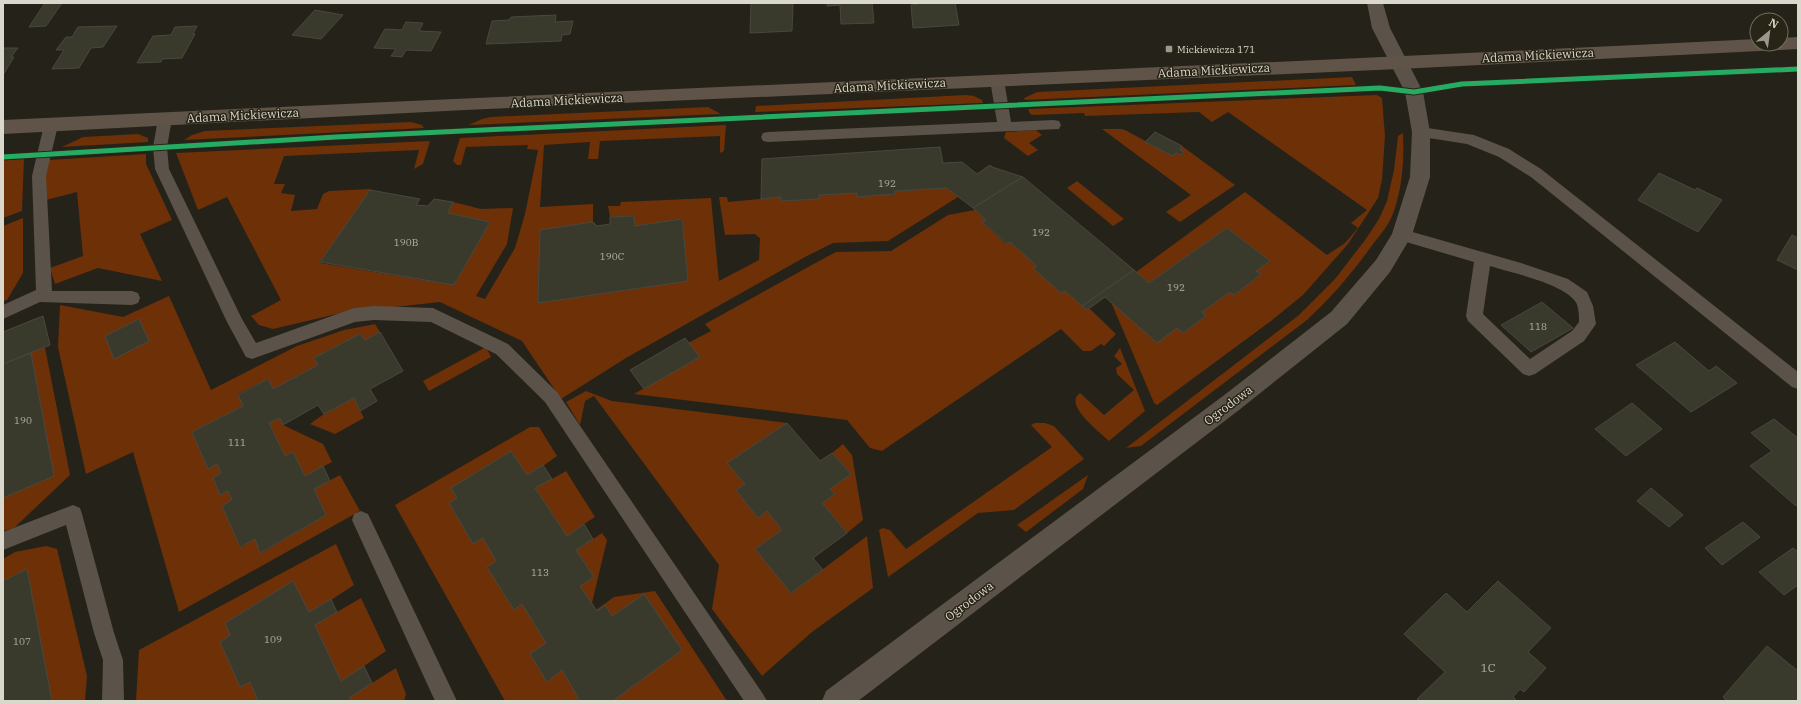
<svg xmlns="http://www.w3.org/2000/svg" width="1801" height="704" viewBox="0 0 1801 704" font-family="'IBM Plex Serif',serif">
  <rect width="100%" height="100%" fill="#25221a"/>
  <!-- green -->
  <g fill="#6d3007">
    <polygon points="1352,77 1356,85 1025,100 1024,98 1037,92"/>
    <polygon points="966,95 974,96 982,100 983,103 755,112 756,106"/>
    <polygon points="1377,95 1382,98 1385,136 1382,180 1378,198 1348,244 1303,295 1271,321 1157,405 1154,403 1111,302 1177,328 1183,333 1206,316 1202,312 1230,292 1234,295 1260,275 1256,271 1270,261 1227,228 1149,283 1136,272 1245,192 1327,255 1345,243 1358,228 1351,223 1367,210 1228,112 1212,122 1199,112 1085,116 1084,113 1034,115 1030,114 1028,109"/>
    <polygon points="708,107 721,114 469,125 482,119 491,117"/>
    <polygon points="411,122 422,125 424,128 184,140 192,135 205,131"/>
    <polygon points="726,125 724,151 720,153 720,136 600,141 598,159 588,159 590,142 544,145 540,207 593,204 593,222 540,230 538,303 688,281 682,219 635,226 634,216 610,217 608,206 620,206 621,202 711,198 719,281 759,260 760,238 755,234 725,235 719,197 727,197 728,202 781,197 781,201 819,199 819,195 857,193 858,196 895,194 895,191 947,188 958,197 888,241 833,243 805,257 626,358 561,399 522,341 440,302 341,313 273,329 259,325 251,316 281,300 227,197 198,210 176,153 430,141 423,164 414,169 419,150 284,156 274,184 285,184 281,193 295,195 291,211 317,209 323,194 329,191 371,189 320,263 454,285 490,222 448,213 453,202 481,209 513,208 507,244 476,296 485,299 515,248 525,214 538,150 527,149 528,145 466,147 461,165 457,165 453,161 460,138"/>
    <polygon points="1102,129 1122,129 1127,131 1173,156 1176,153 1182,155 1184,152 1180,150 1182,146 1235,185 1180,222 1166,212 1191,195"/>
    <polygon points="1036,130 1042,135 1029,143 1038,150 1028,156 1004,138 1006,132"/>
    <path d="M 1403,133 C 1404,158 1403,183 1395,208 C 1391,222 1382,233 1373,244 C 1353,272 1332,297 1307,320 L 1141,446 L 1126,448 L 1299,315 L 1335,279 L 1365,240 L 1379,219 L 1387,201 L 1394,170 L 1398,136 Z"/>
    <polygon points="138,134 148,138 148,142 62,147 83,137"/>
    <polygon points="146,154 146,164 172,220 140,234 162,281 98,268 55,284 50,268 83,256 77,192 46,200 46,170 49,160"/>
    <polygon points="24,158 22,211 3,218 3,160"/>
    <polygon points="1077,181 1124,219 1113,226 1067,188"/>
    <polygon points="975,210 986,220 983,223 1006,244 1010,242 1037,266 1034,269 1061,293 1065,291 1087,310 1089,308 1116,334 1104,346 1101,344 1091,351 1083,351 1061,329 882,451 870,448 847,420 634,394 699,357 688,343 711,331 705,324 819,261 836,252 891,251 948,215"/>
    <polygon points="23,218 23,273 7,300 3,301 3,226"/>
    <polygon points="169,296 211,390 297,346 344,330 375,324 380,332 365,340 360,334 314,358 318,365 273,389 268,379 238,394 243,406 192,432 208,469 217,464 221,473 213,478 220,495 228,491 232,500 222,506 241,547 255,539 261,553 326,515 314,489 340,475 360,511 179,612 133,452 86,474 58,347 60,305 123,317"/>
    <polygon points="39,317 70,475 14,528 3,531 3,332"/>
    <polygon points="486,347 491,357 429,391 423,381"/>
    <path d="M 1120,348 L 1145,411 L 1109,441 C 1100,432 1063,405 1080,393 L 1104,415 L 1134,390 L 1117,374 L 1116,368 L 1122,364 L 1114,356 Z"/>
    <polygon points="586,391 612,401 787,423 728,463 745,484 736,490 758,518 767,511 782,530 755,549 791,593 867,536 873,588 812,632 762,676 712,609 719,565 594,396 585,401 580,425 566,402"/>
    <polygon points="354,398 364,418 335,434 310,424 324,414"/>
    <polygon points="280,418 283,425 323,444 332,462 305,476 293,453 285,456 269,423"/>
    <polygon points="1035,423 1045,423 1054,426 1084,459 1014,510 978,513 888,577 879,530 883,528 890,530 906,549 1052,447 1031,425"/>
    <polygon points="530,427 539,427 557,456 543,466 552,479 566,471 595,517 584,524 593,539 602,533 607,540 592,603 596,610 614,597 655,591 727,701 505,701 395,505"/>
    <polygon points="843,444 852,455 863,520 847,533 822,503 835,494 830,489 851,474 832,453"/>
    <polygon points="1088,475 1083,489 1026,532 1017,525"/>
    <polygon points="336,544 354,585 331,600 337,612 361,598 386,651 364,666 372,683 396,668 406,694 404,701 136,701 139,650"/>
    <polygon points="46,546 57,549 87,676 85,701 3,701 3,559 15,552"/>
  </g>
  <!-- building -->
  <g fill="#393a2b" stroke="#484841">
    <polygon points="45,3 62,3 46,26 29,27"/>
    <polygon points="751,3 793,3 792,31 750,33"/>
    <polygon points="827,3 872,3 874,23 841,24 840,5 827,6"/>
    <polygon points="917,3 955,3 959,25 913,28 911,5 918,4"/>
    <polygon points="315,10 343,15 321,39 292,35"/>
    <polygon points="556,15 555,22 573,21 570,34 562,35 561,41 486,44 492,21 509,20 511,17"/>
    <polygon points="406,22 423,23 419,31 441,32 431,51 406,50 402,57 391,56 396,49 374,48 385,29 402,30"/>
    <polygon points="117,26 103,47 91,48 79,68 52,69 64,50 56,50 66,37 72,37 78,27"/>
    <polygon points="197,26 193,34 195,34 182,58 162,59 161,62 137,63 153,36 171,35 175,27"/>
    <polygon points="3,48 18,48 11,57 14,57 3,75"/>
    <polygon points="1155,132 1182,146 1180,150 1184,152 1182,155 1176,153 1173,156 1145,142"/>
    <polygon points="940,147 943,163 962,162 977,174 990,165 992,167 1023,177 973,208 947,188 895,191 895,194 857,197 857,193 819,195 819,199 781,201 781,197 761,199 762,159"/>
    <polygon points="1659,173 1695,190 1697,188 1722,200 1698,232 1638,200"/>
    <polygon points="1023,177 1134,270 1082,306 1065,291 1061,293 1033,268 1037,266 1010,242 1007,244 982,222 986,220 973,208"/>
    <polygon points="370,190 420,199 416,205 428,206 434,199 453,202 448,213 490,222 454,285 320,262"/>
    <polygon points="634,216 635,226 682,219 688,281 538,303 540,230 593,222 597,226 610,224 610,217"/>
    <polygon points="1227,228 1270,261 1256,271 1261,274 1234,295 1230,292 1202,312 1206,316 1183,333 1177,328 1157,343 1105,297 1087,310 1082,306 1134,270 1149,283"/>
    <polygon points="1792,235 1798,238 1798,270 1777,260"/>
    <polygon points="1542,302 1573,328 1531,352 1501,325"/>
    <polygon points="43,316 50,345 3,364 3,332"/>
    <polygon points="139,319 149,341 114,359 105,336"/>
    <polygon points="380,332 403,371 370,389 377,401 360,411 354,398 324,414 318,405 283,425 280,418 269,423 285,456 293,452 305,476 323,466 330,481 314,489 326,515 260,553 255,539 240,547 222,506 232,500 228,491 220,495 213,478 221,473 217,464 208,469 192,432 243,406 238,395 268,379 273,389 318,365 314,358 360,334 365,340"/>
    <polygon points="685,338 700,357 644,389 630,370"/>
    <polygon points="1675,342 1709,371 1716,366 1737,383 1691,412 1636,365"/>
    <polygon points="31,353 54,476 3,498 3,364"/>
    <polygon points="1632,403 1662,429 1626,456 1595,429"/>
    <polygon points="1774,419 1798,438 1798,504 1796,506 1750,466 1772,451 1751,433"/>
    <polygon points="787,423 820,461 832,453 851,474 830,489 835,494 822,503 847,533 813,558 823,570 791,593 755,549 782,530 767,511 758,518 736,490 745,484 727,463"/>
    <polygon points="511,451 527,475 543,465 552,479 535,488 567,536 584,524 593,539 576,550 594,577 580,586 597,611 605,605 612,616 644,594 682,650 613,701 580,701 562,670 547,682 530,654 546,643 522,604 514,610 487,567 496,561 483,538 473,544 449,503 457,498 451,488"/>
    <polygon points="1651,488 1683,515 1669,527 1637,501"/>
    <polygon points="1743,522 1760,537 1722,565 1705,548"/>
    <polygon points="1793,548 1798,552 1798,585 1784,595 1759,572"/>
    <polygon points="27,569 52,701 3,701 3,581"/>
    <polygon points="293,581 309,612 331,599 337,612 315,625 341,681 364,666 372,683 349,698 351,701 258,701 250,682 240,687 220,642 230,635 225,623"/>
    <polygon points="1498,581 1551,628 1528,652 1546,668 1524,692 1520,689 1513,697 1517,701 1420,701 1417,699 1445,672 1404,634 1446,593 1467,612"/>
    <polygon points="1767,646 1798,671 1798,701 1727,701 1723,697"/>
  </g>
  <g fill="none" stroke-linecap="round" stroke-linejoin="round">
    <!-- service -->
    <g fill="#5b5349" fill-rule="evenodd">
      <polygon points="997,75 1002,77 1004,80 1011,122 1054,120 1059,121 1061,125 1059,129 768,142 763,141 761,137 763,133 768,132 997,122 990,80 992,77"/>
      <polygon points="165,114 170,115 172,119 167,147 169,169 242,319 256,343 354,308 374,306 433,308 508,344 557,392 763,694 767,701 744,701 545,402 496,354 431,322 374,320 355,322 252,359 246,357 227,322 155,169 153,147 158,119 160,115"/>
      <polygon points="51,120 56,121 58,125 46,176 52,291 132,291 138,293 140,298 138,303 132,305 40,302 3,319 3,305 36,290 32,176 44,125 46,121"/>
      <polygon points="1421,127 1474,135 1509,149 1541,169 1798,372 1798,389 1792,387 1531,177 1499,157 1467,144 1416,136 1414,132 1416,128"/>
      <path d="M 1402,229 L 1521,263 L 1568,279 L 1587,292 L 1593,306 L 1596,324 L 1584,341 L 1535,374 L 1529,376 L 1523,374 L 1468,321 L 1466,316 L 1474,262 L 1396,239 L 1394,235 L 1396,231 ZM 1490,266 C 1512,273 1561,283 1575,301 C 1579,306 1579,316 1579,322 L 1572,331 L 1530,359 L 1483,314 Z"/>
      <polygon points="73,505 80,508 82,514 114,633 123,660 124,701 102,701 103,660 94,633 66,525 3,550 3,532"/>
      <polygon points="361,511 368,514 457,701 435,701 352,520 354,514"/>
    </g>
    <!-- minor -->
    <polygon fill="#5b5349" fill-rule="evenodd" points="1367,3 1383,3 1390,28 1423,92 1430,132 1430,177 1412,235 1390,272 1347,324 1239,410 858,701 822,701 826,691 1223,396 1331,312 1376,260 1392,234 1410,177 1412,132 1405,92 1372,28"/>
    <!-- secondary -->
    <path fill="#5f5447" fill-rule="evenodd" d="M 1798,37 L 1798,49 L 1781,50 L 1399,69 L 465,110 L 3,134 L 3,120 C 588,92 1172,68 1757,39 L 1757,44 L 1781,44 L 1781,38 Z"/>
    <defs>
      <polyline id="cycleway" points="3,157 336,137 1380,88 1414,92 1462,84 1798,69"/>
    </defs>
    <!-- cycleway casing -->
    <use href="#cycleway" stroke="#292516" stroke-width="7"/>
    <!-- cycleway -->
    <use href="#cycleway" stroke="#26ab63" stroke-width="5"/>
  </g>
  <!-- markers -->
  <rect fill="#9b988e" stroke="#292516" stroke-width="1.5" x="1165" y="45" width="8" height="8" rx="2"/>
  <g text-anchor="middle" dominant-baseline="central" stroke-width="3" stroke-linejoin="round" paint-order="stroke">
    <!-- far-poi labels -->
    <g font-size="10" fill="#dad7cd" stroke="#292516" text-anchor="start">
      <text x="1177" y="49">Mickiewicza 171</text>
    </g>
    <!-- number labels -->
    <g font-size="10" fill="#b2b0a4">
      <text x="887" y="183">192</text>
      <text x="1041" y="232">192</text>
      <text x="406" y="242">190B</text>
      <text x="612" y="256">190C</text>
      <text x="1176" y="287">192</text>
      <text x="1538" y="326">118</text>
      <text x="23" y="420">190</text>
      <text x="237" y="442">111</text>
      <text x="540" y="572">113</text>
      <text x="273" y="639">109</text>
      <text x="22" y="641">107</text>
    </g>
    <!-- street labels -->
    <g font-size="12" fill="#dad7cd" stroke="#292516">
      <text transform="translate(1538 55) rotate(-3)">Adama Mickiewicza</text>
      <text transform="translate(1214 70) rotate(-3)">Adama Mickiewicza</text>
      <text transform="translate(890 85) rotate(-3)">Adama Mickiewicza</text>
      <text transform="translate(567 100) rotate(-3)">Adama Mickiewicza</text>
      <text transform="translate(243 115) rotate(-3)">Adama Mickiewicza</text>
      <text transform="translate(1228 405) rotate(-37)">Ogrodowa</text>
      <text transform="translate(969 601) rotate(-37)">Ogrodowa</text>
    </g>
    <!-- near-number labels -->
    <g font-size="12" fill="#b2b0a4">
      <text x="1488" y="667">1C</text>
    </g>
  </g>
  <!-- border -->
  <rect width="1801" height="704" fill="none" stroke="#dad7cd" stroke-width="8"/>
  <!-- north arrow -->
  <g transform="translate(1769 32) rotate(29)"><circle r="19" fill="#292516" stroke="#706c5f"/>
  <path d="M0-3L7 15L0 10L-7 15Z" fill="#9b988e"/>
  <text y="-6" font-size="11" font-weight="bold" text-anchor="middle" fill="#dad7cd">N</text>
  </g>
</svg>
